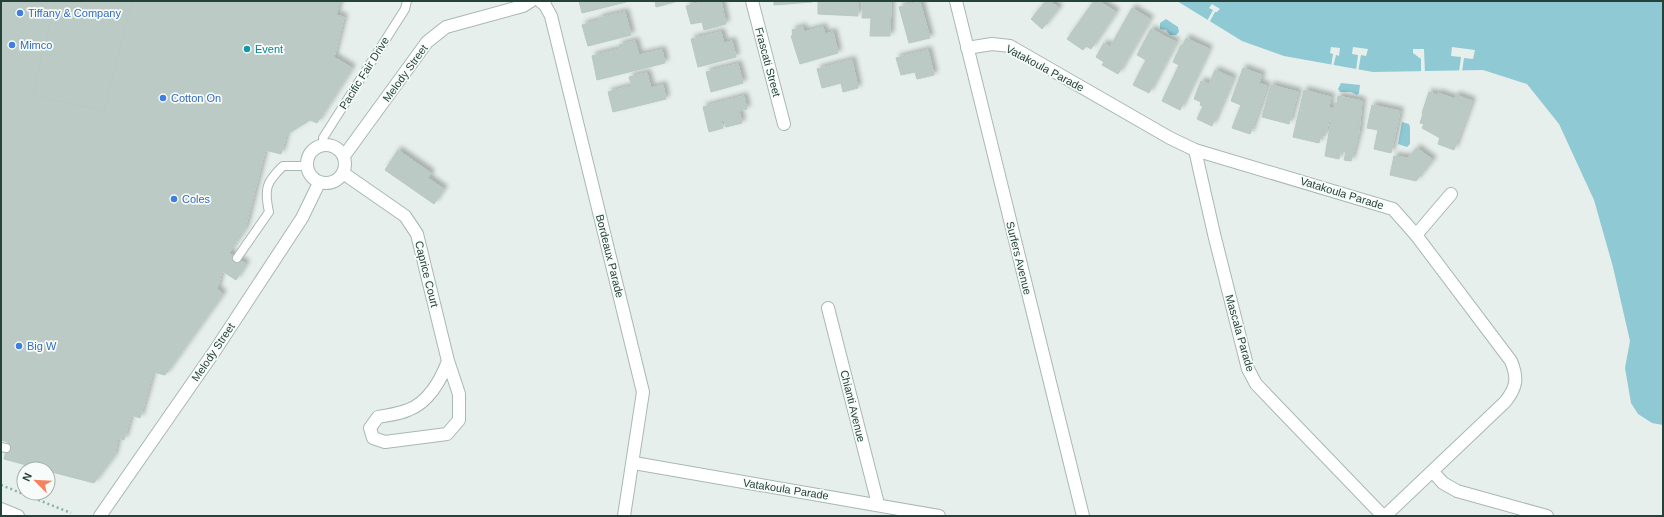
<svg xmlns="http://www.w3.org/2000/svg" width="1664" height="517" viewBox="0 0 1664 517" font-family="Helvetica,sans-serif">
  <defs>
    <filter id="shadow"><feDropShadow dx="3.5" dy="-3.5" stdDeviation="2" flood-color="#0004"/></filter>
  </defs>
  <rect width="100%" height="100%" fill="#e6efeb"/>
  <!-- water -->
  <g fill="#8ec9d4">
    <polygon points="1177,1 1663,1 1663,425 1652,423 1638,414 1631,403 1625,368 1630,341 1613,267 1594,200 1559,124 1527,84 1483,70 1373,72 1284,56 1242,41"/>
    <polygon points="1166,19 1178,27 1179,32 1176,35 1170,35 1166,30 1160,29 1160,23"/>
    <polygon points="1341,83 1360,85 1359,93 1357,95 1351,92 1340,92 1338,89"/>
    <polygon points="1402,122 1409,124 1410,127 1410,144 1407,147 1398,144"/>
  </g>
  <!-- pier -->
  <g fill="#e6efeb">
    <polygon points="1212,4 1220,9 1217,12 1215,12 1209,23 1207,21 1213,10 1209,8"/>
    <polygon points="1331,47 1340,48 1339,56 1336,55 1333,67 1331,67 1333,54 1330,53"/>
    <polygon points="1353,47 1368,49 1366,56 1361,55 1358,72 1356,71 1358,55 1352,54"/>
    <polygon points="1452,47 1475,50 1473,59 1464,58 1462,72 1459,72 1461,57 1451,56"/>
    <polygon points="1413,49 1424,49 1425,73 1421,73 1421,59 1413,53"/>
  </g>
  <!-- building -->
  <g fill="#bbcac4" stroke="#b8c9c2" filter="url(#shadow)">
    <polygon points="1,1 340,1 336,15 344,17 334,57 352,68 317,123 310,120 286,135 281,154 265,150 245,229 229,253 246,264 236,280 222,271 217,289 223,294 165,375 153,372 140,418 131,415 124,440 118,438 114,456 94,483 48,471 48,469 41,469 4,459 8,442 1,440"/>
    <polygon points="56,1 132,1 104,111 32,95"/>
    <polygon points="579,1 626,1 626,2 582,13"/>
    <polygon points="655,1 678,1 656,7"/>
    <polygon points="707,1 721,1 726,24 704,30 702,22 691,24 686,6"/>
    <polygon points="774,1 812,1 812,2 774,5"/>
    <polygon points="818,1 858,1 858,16 818,14"/>
    <polygon points="863,1 891,1 890,36 870,36 871,18 862,18"/>
    <polygon points="1046,1 1050,1 1059,8 1042,29 1031,19"/>
    <polygon points="1094,1 1099,1 1116,12 1091,49 1086,46 1083,50 1067,39"/>
    <polygon points="920,2 930,38 909,43 899,7"/>
    <polygon points="1132,8 1150,19 1118,74 1102,65 1104,62 1096,57 1104,43 1110,47"/>
    <polygon points="625,12 631,35 588,46 582,25 600,20 599,18"/>
    <polygon points="803,27 804,32 823,27 825,34 833,32 838,53 800,64 791,36 793,35 792,30"/>
    <polygon points="1151,29 1176,42 1149,93 1133,85 1146,60 1137,55"/>
    <polygon points="721,32 724,43 732,41 736,57 698,67 691,39"/>
    <polygon points="1186,38 1209,49 1180,110 1162,101 1179,65 1173,62 1181,45 1183,46"/>
    <polygon points="635,41 639,55 662,50 665,63 597,80 592,56 620,49 619,45"/>
    <polygon points="928,50 934,75 917,79 915,72 901,75 896,58"/>
    <polygon points="852,60 858,88 843,92 841,83 822,88 817,69"/>
    <polygon points="738,64 743,83 711,92 706,72"/>
    <polygon points="1243,68 1262,75 1259,83 1267,86 1250,134 1232,128 1241,105 1231,101"/>
    <polygon points="1215,70 1233,78 1212,126 1197,119 1203,106 1200,105 1201,102 1194,99 1201,81 1209,84"/>
    <polygon points="647,73 651,88 663,85 666,99 613,112 608,92 632,86 629,77"/>
    <polygon points="1271,85 1298,92 1289,124 1262,117"/>
    <polygon points="1304,90 1331,97 1329,107 1332,108 1325,136 1321,135 1319,143 1293,137"/>
    <polygon points="1429,92 1437,95 1438,93 1455,99 1456,95 1472,101 1454,150 1438,144 1440,138 1422,128 1424,124 1420,123 1423,114 1422,113"/>
    <polygon points="744,96 747,109 739,111 742,123 726,127 724,120 721,121 723,128 709,132 703,107"/>
    <polygon points="1338,96 1362,101 1359,132 1351,161 1344,160 1346,152 1340,151 1339,159 1325,156 1333,109 1337,103"/>
    <polygon points="1372,105 1400,111 1391,153 1374,149 1378,130 1367,128"/>
    <polygon points="1417,148 1433,160 1416,181 1390,175 1394,156 1408,158"/>
    <polygon points="398,150 431,173 428,178 444,189 434,204 385,170"/>
  </g>
  <g fill="none" stroke-linecap="round" stroke-linejoin="round">
    <defs>
      <g id="service">
        <polyline points="323,145 323,138 405,9 407,1"/>
        <path d="M 237,258 L 269,212 C 264,189 266,182 283,166 L 306,166"/>
        <polyline points="1,447 6,448"/>
      </g>
      <g id="minor">
        <polyline points="540,1 545,5 551,16 643,392 624,516"/>
        <polyline points="752,1 784,124"/>
        <path d="M 967,48 L 992,44 L 1010,46 L 1170,138 L 1195,150 L 1393,209 L 1416,235 L 1511,361 C 1518,378 1517,387 1505,402 L 1385,516"/>
        <circle cx="326" cy="164" r="19"/>
        <polyline points="1195,150 1214,234 1248,369 1256,384 1383,516"/>
        <polyline points="344,156 427,42 446,27 523,6 531,1"/>
        <path d="M 343,173 L 405,216 L 417,234 L 448,361 L 459,394 L 459,420 L 447,434 L 385,442 L 373,438 L 370,428 L 378,417 C 388,415 399,414 408,410 C 428,403 441,380 448,361"/>
        <polyline points="1416,235 1451,194"/>
        <polyline points="828,308 878,504"/>
        <polyline points="634,463 939,516"/>
        <polyline points="1433,472 1443,483 1457,491 1547,516"/>
        <polyline points="100,516 214,352 302,218 319,183"/>
      </g>
      <polyline id="tertiary" points="956,1 1083,516"/>
      <polyline id="secondary" points="1,509 18,516"/>
    </defs>
    <!-- service casing -->
    <use href="#service" stroke="#a8b8b2" stroke-width="10"/>
    <!-- minor casing -->
    <use href="#minor" stroke="#a8b8b2" stroke-width="14"/>
    <!-- tertiary casing -->
    <use href="#tertiary" stroke="#a8b8b2" stroke-width="14"/>
    <!-- secondary casing -->
    <use href="#secondary" stroke="#a4bbb3" stroke-width="14"/>
    <!-- path -->
    <polyline stroke="#86b3a5" stroke-width="2.5" stroke-dasharray="2 3" stroke-linecap="butt" points="1,485 71,513"/>
    <!-- service -->
    <use href="#service" stroke="#fff" stroke-width="8"/>
    <!-- minor -->
    <use href="#minor" stroke="#fff" stroke-width="12"/>
    <!-- tertiary -->
    <use href="#tertiary" stroke="#fff" stroke-width="12"/>
    <!-- secondary -->
    <use href="#secondary" stroke="#fff" stroke-width="12"/>
  </g>
  <!-- markers -->
  <g fill="#3f7fe0" stroke="#f7fbf9" stroke-width="1.5">
    <circle cx="20" cy="13" r="4"/>
    <circle cx="12" cy="45" r="4"/>
    <circle cx="163" cy="98" r="4"/>
    <circle cx="174" cy="199" r="4"/>
    <circle cx="19" cy="346" r="4"/>
  </g>
  <circle fill="#0f9aa8" stroke="#f7fbf9" stroke-width="1.5" cx="247" cy="49" r="4"/>
  <g text-anchor="middle" dominant-baseline="central" stroke-width="3.5" stroke-linejoin="round" paint-order="stroke">
    <!-- shop labels -->
    <g font-size="11" fill="#366cbe" stroke="#f7fbf9" text-anchor="start">
      <text x="28" y="13">Tiffany &amp; Company</text>
      <text x="20" y="45">Mimco</text>
      <text x="171" y="98">Cotton On</text>
      <text x="182" y="199">Coles</text>
      <text x="27" y="346">Big W</text>
    </g>
    <!-- culture labels -->
    <g font-size="11" fill="#0d838f" stroke="#f7fbf9" text-anchor="start">
      <text x="255" y="49">Event</text>
    </g>
    <!-- street labels -->
    <g font-size="11" fill="#24423a" stroke="#f7fbf9">
      <text transform="translate(768 62) rotate(75)">Frascati Street</text>
      <text transform="translate(1045 68) rotate(28)">Vatakoula Parade</text>
      <text transform="translate(364 73) rotate(-58)">Pacific Fair Drive</text>
      <text transform="translate(405 73) rotate(-54)">Melody Street</text>
      <text transform="translate(1342 193) rotate(17)">Vatakoula Parade</text>
      <text transform="translate(610 256) rotate(76)">Bordeaux Parade</text>
      <text transform="translate(1019 258) rotate(76)">Surfers Avenue</text>
      <text transform="translate(427 274) rotate(76)">Caprice Court</text>
      <text transform="translate(1240 333) rotate(74)">Mascala Parade</text>
      <text transform="translate(213 352) rotate(-56)">Melody Street</text>
      <text transform="translate(853 406) rotate(76)">Chianti Avenue</text>
      <text transform="translate(786 489) rotate(9)">Vatakoula Parade</text>
    </g>
  </g>
  <!-- border -->
  <rect width="1664" height="517" fill="none" stroke="#24423a" stroke-width="4"/>
  <!-- north arrow -->
  <g transform="translate(36 481) rotate(294)"><circle r="19" fill="#f7fbf9" stroke="#a3b1ad"/>
  <path d="M0-3L7 15L0 10L-7 15Z" fill="#f4845f"/>
  <text y="-6" font-size="11" font-weight="bold" text-anchor="middle" fill="#24423a">N</text>
  </g>
</svg>
